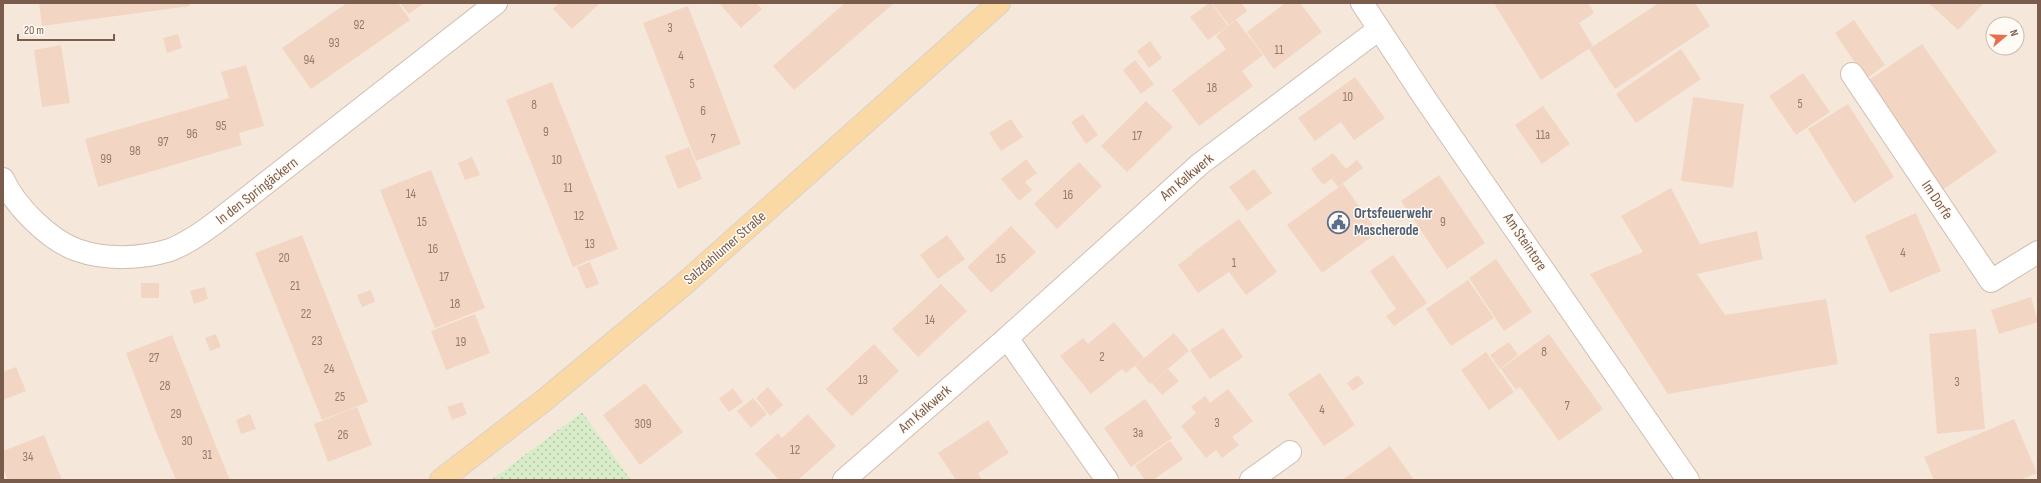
<svg xmlns="http://www.w3.org/2000/svg" width="2041" height="483" viewBox="0 0 2041 483" font-family="'Sofia Sans Condensed',sans-serif">
  <defs>
    <pattern id="grass-dots" width="8" height="8" patternUnits="userSpaceOnUse"><rect width="8" height="8" fill="#d8ecc9"/><path d="M2 2h.1M6 6h.1" fill="none" stroke="#b4c2a5" stroke-width="1.8" stroke-linecap="round"/></pattern>
  </defs>
  <rect width="100%" height="100%" fill="#fdf6ec"/>
  <!-- residential -->
  <path fill="#f5e8da" fill-rule="evenodd" d="M 3,3 L 2038,3 L 2038,480 L 631,480 L 582,412 L 491,480 L 3,480 ZM 1993,24 L 2017,24 L 2017,48 L 1993,48 Z"/>
  <!-- grass -->
  <polygon fill="url(#grass-dots)" points="582,412 631,480 491,480"/>
  <!-- building -->
  <g fill="#f3d5c3">
    <polygon points="39,3 190,3 190,6 42,26"/>
    <polygon points="347,3 398,3 410,20 311,89 282,48"/>
    <polygon points="400,3 424,3 409,14"/>
    <polygon points="559,3 600,3 572,29 553,9"/>
    <polygon points="719,3 756,3 762,9 741,28"/>
    <polygon points="845,3 894,3 794,90 773,66"/>
    <polygon points="1209,3 1211,3 1228,26 1208,40 1190,17"/>
    <polygon points="1212,3 1241,3 1247,11 1229,25"/>
    <polygon points="1285,3 1300,3 1322,32 1274,69 1247,32"/>
    <polygon points="1494,3 1588,3 1594,13 1579,23 1593,46 1541,80"/>
    <polygon points="1659,3 1695,3 1710,26 1615,89 1589,49"/>
    <polygon points="1929,3 1984,3 1958,30"/>
    <polygon points="688,6 741,144 696,161 643,23"/>
    <polygon points="1236,20 1263,55 1242,71 1234,60 1253,86 1199,126 1172,90 1226,49 1216,36"/>
    <polygon points="1854,20 1885,65 1866,79 1835,33"/>
    <polygon points="178,34 182,48 167,53 163,38"/>
    <polygon points="1150,41 1162,58 1149,68 1137,51"/>
    <polygon points="1922,44 1997,152 1938,193 1863,84"/>
    <polygon points="61,45 70,103 42,107 34,50"/>
    <polygon points="1681,49 1701,79 1636,123 1616,94"/>
    <polygon points="1135,60 1154,84 1141,94 1123,70"/>
    <polygon points="246,65 264,126 239,133 242,145 98,187 85,139 229,98 221,72"/>
    <polygon points="1803,73 1830,112 1796,135 1769,96"/>
    <polygon points="1355,77 1385,118 1354,140 1341,122 1315,141 1298,118"/>
    <polygon points="552,82 618,249 573,267 506,100"/>
    <polygon points="1693,97 1744,104 1733,188 1681,181"/>
    <polygon points="1146,101 1173,127 1127,172 1101,146"/>
    <polygon points="1848,104 1894,177 1854,203 1808,129"/>
    <polygon points="1543,106 1570,144 1542,164 1515,125"/>
    <polygon points="1083,114 1098,135 1086,144 1071,122"/>
    <polygon points="1011,119 1023,137 1001,151 989,133"/>
    <polygon points="689,147 702,179 678,189 665,156"/>
    <polygon points="1333,153 1346,169 1357,160 1363,168 1338,187 1332,179 1344,170 1323,185 1311,169"/>
    <polygon points="472,157 480,175 465,180 458,163"/>
    <polygon points="1026,159 1037,173 1025,182 1032,190 1019,201 1001,179"/>
    <polygon points="1079,162 1102,186 1057,229 1034,204"/>
    <polygon points="1254,169 1272,193 1247,211 1229,187"/>
    <polygon points="431,170 485,308 435,328 380,190"/>
    <polygon points="1439,175 1485,243 1447,269 1401,201"/>
    <polygon points="1343,184 1378,232 1322,273 1287,225"/>
    <polygon points="1671,188 1700,244 1757,231 1763,259 1697,274 1725,315 1826,299 1838,364 1668,394 1590,274 1643,252 1621,216"/>
    <polygon points="1916,213 1941,271 1890,293 1865,236"/>
    <polygon points="1239,219 1277,272 1246,295 1229,272 1198,293 1178,265 1193,254 1192,253"/>
    <polygon points="1011,226 1036,252 991,293 967,267"/>
    <polygon points="302,235 368,402 322,420 255,253"/>
    <polygon points="947,235 965,259 938,279 920,255"/>
    <polygon points="1393,255 1427,303 1394,326 1386,316 1396,309 1370,271"/>
    <polygon points="1496,259 1532,312 1504,331 1469,278"/>
    <polygon points="590,262 599,284 586,289 577,267"/>
    <polygon points="1468,280 1494,318 1451,346 1426,309"/>
    <rect x="141" y="283" width="18" height="15"/>
    <polygon points="941,284 967,311 918,357 892,329"/>
    <polygon points="205,287 208,299 194,304 190,291"/>
    <polygon points="371,290 375,302 362,307 357,295"/>
    <polygon points="2031,297 2038,322 1999,334 1991,310"/>
    <polygon points="475,314 490,353 446,370 431,331"/>
    <polygon points="1114,322 1144,358 1126,373 1122,369 1091,394 1060,356 1083,338 1088,344"/>
    <polygon points="1223,328 1243,357 1210,379 1190,350"/>
    <polygon points="1976,329 1985,429 1937,434 1929,334"/>
    <polygon points="1174,333 1189,351 1150,384 1135,366"/>
    <polygon points="216,334 221,347 210,351 205,338"/>
    <polygon points="1549,334 1603,409 1559,441 1520,387 1516,390 1501,369"/>
    <polygon points="172,335 216,446 230,480 176,480 158,437 126,353"/>
    <polygon points="1509,342 1518,355 1500,369 1490,355"/>
    <polygon points="874,344 899,371 852,416 826,389"/>
    <polygon points="1486,352 1514,392 1489,410 1461,370"/>
    <polygon points="16,367 26,391 3,400 3,372"/>
    <polygon points="1168,369 1179,381 1162,395 1152,383"/>
    <polygon points="1320,373 1355,425 1324,446 1288,394"/>
    <polygon points="1358,375 1364,383 1353,391 1347,383"/>
    <polygon points="645,383 683,432 640,465 603,415"/>
    <polygon points="768,387 783,405 770,416 756,398"/>
    <polygon points="733,388 743,402 729,412 719,399"/>
    <polygon points="1228,389 1253,421 1232,437 1239,445 1222,458 1216,450 1206,458 1181,426 1196,413 1191,407 1205,396 1210,403"/>
    <polygon points="753,398 767,414 751,428 737,411"/>
    <polygon points="1145,399 1172,438 1131,467 1104,428"/>
    <polygon points="462,402 467,414 452,420 447,407"/>
    <polygon points="357,407 372,445 328,462 314,424"/>
    <polygon points="250,414 256,429 241,434 236,420"/>
    <polygon points="808,414 836,446 798,480 779,480 755,454 778,433 782,438"/>
    <polygon points="2014,419 2037,473 2021,480 1934,480 1924,457"/>
    <polygon points="988,420 1009,453 978,473 982,480 956,480 938,453"/>
    <polygon points="44,435 62,480 8,480 3,468 3,451"/>
    <polygon points="1170,441 1183,459 1153,480 1145,480 1135,466"/>
    <polygon points="1390,446 1414,480 1342,480"/>
  </g>
  <g fill="none" stroke-linecap="round" stroke-linejoin="round">
    <defs>
      <g id="minor">
        <polyline points="1362,3 1426,100 1688,480"/>
        <polyline points="1852,74 1991,281 2038,252"/>
        <path d="M 3,179 C 15,206 49,240 77,250 C 105,260 141,259 170,250 C 188,243 204,231 219,220 L 496,3"/>
        <polyline points="844,480 1007,338"/>
        <polyline points="1107,480 1007,338 1200,164 1379,29"/>
        <polyline points="1251,480 1290,452"/>
      </g>
      <polyline id="major" points="441,480 542,402 683,285 999,3"/>
    </defs>
    <!-- minor casing -->
    <use href="#minor" stroke="#d1beb0" stroke-width="24"/>
    <!-- major casing -->
    <use href="#major" stroke="#dad1cd" stroke-width="24"/>
    <!-- minor -->
    <use href="#minor" stroke="#fff" stroke-width="22"/>
    <!-- major -->
    <use href="#major" stroke="#fbd9a5" stroke-width="22"/>
  </g>
  <!-- icons -->
  <defs>
    <symbol id="civic-ring" viewBox="-11 -11 22 22"><circle r="9.5" fill="#fffaf3" stroke="#5c6f8a" stroke-width="1.5"/><path d="M-.6-6.5H3V-4.5H.6V-3L4-1V1h2V6H-6V1h2V-1L-.6-3ZM-1.2 2.5V6h2.4V2.5Z" fill="#5c6f8a"/></symbol>
  </defs>
  <g fill-rule="evenodd">
    <use href="#civic-ring" x="1326" y="210" width="25" height="25"/>
  </g>
  <g text-anchor="middle" dominant-baseline="central" stroke-width="3" stroke-linejoin="round" paint-order="stroke">
    <!-- number labels -->
    <g font-size="13" fill="#987a6a">
      <text x="359" y="25">92</text>
      <text x="670" y="28">3</text>
      <text x="334" y="43">93</text>
      <text x="1279" y="50">11</text>
      <text x="681" y="56">4</text>
      <text x="309" y="60">94</text>
      <text x="692" y="84">5</text>
      <text x="1212" y="88">18</text>
      <text x="1348" y="97">10</text>
      <text x="1800" y="104">5</text>
      <text x="534" y="105">8</text>
      <text x="703" y="111">6</text>
      <text x="221" y="126">95</text>
      <text x="546" y="132">9</text>
      <text x="192" y="134">96</text>
      <text x="1543" y="135">11a</text>
      <text x="1137" y="136">17</text>
      <text x="713" y="139">7</text>
      <text x="163" y="142">97</text>
      <text x="135" y="151">98</text>
      <text x="106" y="159">99</text>
      <text x="557" y="160">10</text>
      <text x="568" y="188">11</text>
      <text x="411" y="194">14</text>
      <text x="1068" y="195">16</text>
      <text x="579" y="216">12</text>
      <text x="422" y="222">15</text>
      <text x="1443" y="222">9</text>
      <text x="590" y="244">13</text>
      <text x="433" y="249">16</text>
      <text x="1903" y="253">4</text>
      <text x="284" y="258">20</text>
      <text x="1001" y="259">15</text>
      <text x="1234" y="263">1</text>
      <text x="444" y="277">17</text>
      <text x="295" y="286">21</text>
      <text x="455" y="304">18</text>
      <text x="306" y="314">22</text>
      <text x="930" y="320">14</text>
      <text x="317" y="341">23</text>
      <text x="461" y="342">19</text>
      <text x="1544" y="352">8</text>
      <text x="1102" y="357">2</text>
      <text x="154" y="358">27</text>
      <text x="329" y="369">24</text>
      <text x="863" y="380">13</text>
      <text x="1957" y="382">3</text>
      <text x="165" y="386">28</text>
      <text x="340" y="397">25</text>
      <text x="1567" y="406">7</text>
      <text x="1322" y="410">4</text>
      <text x="176" y="414">29</text>
      <text x="1217" y="423">3</text>
      <text x="643" y="424">309</text>
      <text x="1138" y="433">3a</text>
      <text x="343" y="435">26</text>
      <text x="187" y="441">30</text>
      <text x="795" y="450">12</text>
      <text x="207" y="455">31</text>
      <text x="28" y="457">34</text>
    </g>
    <!-- street labels -->
    <g font-size="15" fill="#7a5c4d" stroke="#fffaf3">
      <text transform="translate(1187 177) rotate(-40)">Am Kalkwerk</text>
      <text transform="translate(257 191) rotate(-38)">In den Springäckern</text>
      <text transform="translate(1937 200) rotate(56)">Im Dorfe</text>
      <text transform="translate(1525 242) rotate(56)">Am Steintore</text>
      <text transform="translate(725 248) rotate(-41)">Salzdahlumer Straße</text>
      <text transform="translate(925 409) rotate(-41)">Am Kalkwerk</text>
    </g>
    <!-- service labels -->
    <g font-size="15" font-weight="bold" fill="#4e5e75" stroke="#fffaf3" text-anchor="start">
      <text x="1354" y="213">Ortsfeuerwehr<tspan x="1354" dy="17">Mascherode</tspan></text>
    </g>
  </g>
  <!-- border -->
  <rect width="2041" height="483" fill="none" stroke="#7a5c4d" stroke-width="8"/>
  <!-- north arrow -->
  <g transform="translate(2005 36) rotate(71)"><circle r="19" fill="#fffaf3" stroke="#cabbb1"/>
  <path d="M0-3L7 15L0 10L-7 15Z" fill="#e76f51"/>
  <text y="-6" font-size="11" font-weight="bold" text-anchor="middle" fill="#7a5c4d">N</text>
  </g>
  <!-- scale -->
  <path d="M18 34v6h96v-6" fill="none" stroke="#7a5c4d" stroke-width="2"/>
  <text x="24" y="34" font-size="12" fill="#7a5c4d" stroke="#fffaf3" stroke-width="3" paint-order="stroke">20 m</text>
</svg>
